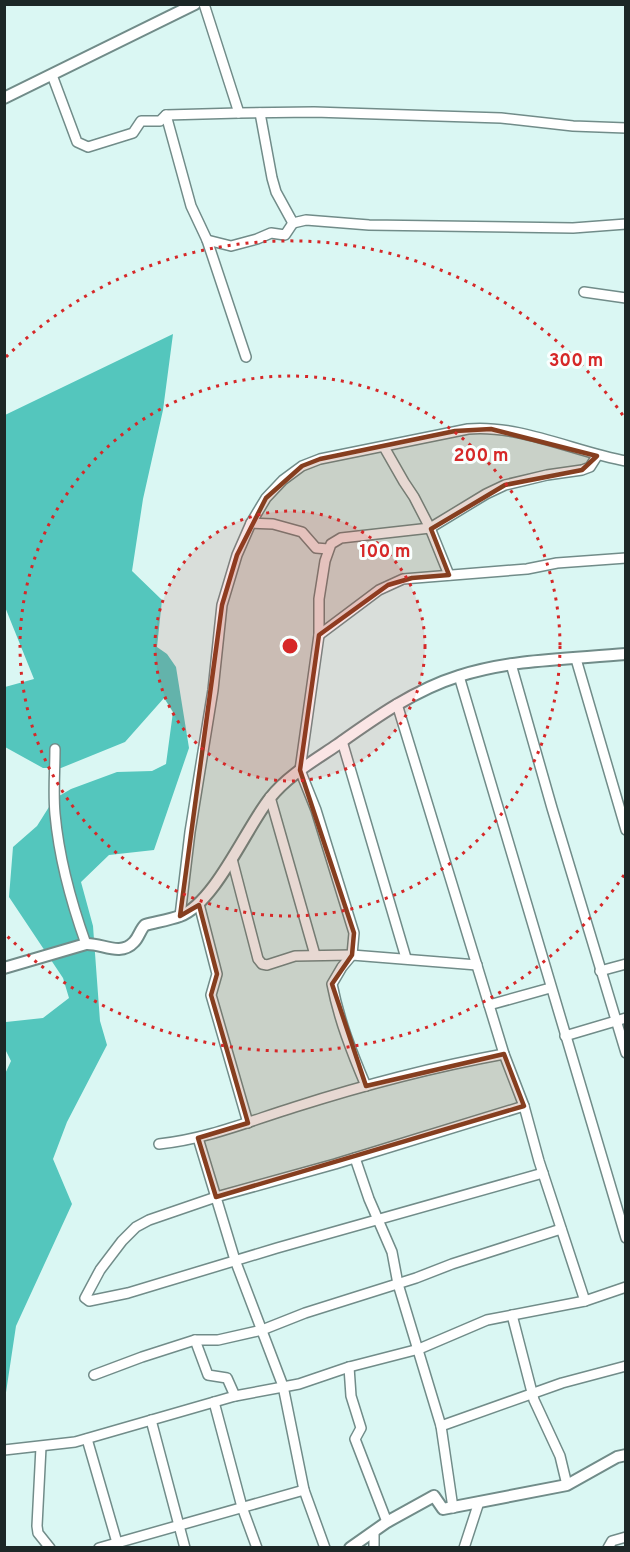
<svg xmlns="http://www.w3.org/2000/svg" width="630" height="1552" viewBox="0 0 630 1552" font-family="Overpass,sans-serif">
  <rect width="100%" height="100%" fill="#daf7f3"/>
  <!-- forest -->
  <polygon fill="#54c6bd" points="173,334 163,410 143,499 132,571 162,600 157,647 167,654 176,667 189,748 154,850 109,855 81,882 93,926 100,1021 107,1045 67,1122 53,1159 72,1204 16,1326 5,1399 4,1076 11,1061 5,1049 5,1025 6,1022 43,1018 69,998 63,978 9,897 13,847 37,826 54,799 71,789 117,772 152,771 166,764 173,712 164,698 125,742 61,768 43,768 5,747 5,687 34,679 5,607 5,415"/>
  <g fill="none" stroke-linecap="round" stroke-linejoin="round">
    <defs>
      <g id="minor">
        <polyline points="204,4 239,113 314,112 501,118 573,126 626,128"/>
        <polyline points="52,75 77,142 88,147 133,133 141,121 160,121 166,115 239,113"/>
        <polyline points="260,113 272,178 276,192 293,223 306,220 369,225 573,228 626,224"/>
        <polyline points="166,115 191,206 207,240 246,357"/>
        <polyline points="207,240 231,246 257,239 271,233 285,235 293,223"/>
        <polyline points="584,292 626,298"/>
        <polyline points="384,447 404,482 414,497 430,528 449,575"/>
        <polyline points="251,523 273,524 302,532 316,548 328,549"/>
        <polyline points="319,635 379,590 403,579 527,569 557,563 626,558"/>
        <polyline points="576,659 626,830"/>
        <polyline points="511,664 552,808 626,1053"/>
        <polyline points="459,676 626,1238"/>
        <polyline points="397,704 504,1054 524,1106 539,1161 585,1301"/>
        <polyline points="342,741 406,958"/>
        <path d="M 55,749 C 55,770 53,792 55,814 C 59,858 71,902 86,944"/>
        <polyline points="270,797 315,955"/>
        <polyline points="232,859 258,959 262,964 267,965 295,956 352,955 477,965"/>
        <polyline points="199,904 217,974 211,995 248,1123"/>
        <path d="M 180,916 L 190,832 L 213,690 L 222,605 L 237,555 L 251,523 L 266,498 L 283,480 L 302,466 L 320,459 L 468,429 C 518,424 576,452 626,461"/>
        <polyline points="600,971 626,964"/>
        <polyline points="489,1005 550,988"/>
        <polyline points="565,1036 626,1018"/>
        <path d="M 366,1086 C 352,1053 339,1020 332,984 L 342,967 L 352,955 L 354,933 L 316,810 L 300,770 L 319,635 L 319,599 L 325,561 L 331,544 L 341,538 L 430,528 L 486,494 L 505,485 L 547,475 L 582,470 L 590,467 L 597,456"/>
        <polyline points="524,1106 335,1164 216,1197 149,1220 136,1227 122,1241 100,1270 85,1298 89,1301 128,1293 277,1248 543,1173"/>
        <polyline points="198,1138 235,1260 283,1386 304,1490 325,1548"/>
        <path d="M 159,1144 C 207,1139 250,1121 295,1107 C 364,1085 433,1067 504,1054"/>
        <polyline points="355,1158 369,1199 392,1252 398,1284 441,1426 453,1508"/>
        <polyline points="512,1315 534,1400 560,1456 567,1485"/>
        <polyline points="195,1340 208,1375 227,1378 235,1396"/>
        <polyline points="349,1367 351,1396 361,1428 355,1439 387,1522"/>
        <polyline points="94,1375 142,1357 195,1340 218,1340 262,1330 305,1313 416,1278 452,1264 561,1229"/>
        <polyline points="214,1402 242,1507 257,1548"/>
        <polyline points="151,1420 185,1548"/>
        <polyline points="441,1426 562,1383 626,1366"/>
        <polyline points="87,1439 118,1546"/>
        <polyline points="41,1447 37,1526 38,1533 50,1548"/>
        <polyline points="4,1450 75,1442 235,1396 299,1384 349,1367 419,1349 487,1320 585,1301 626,1287"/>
        <polyline points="374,1532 374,1548"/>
        <polyline points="99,1548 304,1490"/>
        <polyline points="464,1548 479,1502"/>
        <polyline points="608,1548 612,1541 626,1537"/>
      </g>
      <g id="tertiary">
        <polyline points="4,98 195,4"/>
        <path d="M 4,968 L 86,944 C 102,943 120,957 134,942 C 139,937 140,930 145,925 C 156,922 169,920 180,916 C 215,903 246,828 270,798 C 287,776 315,760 337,745 C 375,718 414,690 459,676 C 512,659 570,659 626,654"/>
        <polyline points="350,1548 387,1522 434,1496 443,1509 567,1485 617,1457 626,1455"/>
      </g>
    </defs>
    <!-- minor casing -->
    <use href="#minor" stroke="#718c89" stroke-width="12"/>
    <!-- tertiary casing -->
    <use href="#tertiary" stroke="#718c89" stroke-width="14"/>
    <!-- minor -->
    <use href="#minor" stroke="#fff" stroke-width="9"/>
    <!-- tertiary -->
    <use href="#tertiary" stroke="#fff" stroke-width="10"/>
  </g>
  <!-- marked area -->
  <path fill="#863e1f" fill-opacity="0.2" stroke="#863e1f" stroke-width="4.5" stroke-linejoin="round" d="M 491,429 L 597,456 L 582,470 L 505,485 L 431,529 L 449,575 L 412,578 L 388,585 L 319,635 L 300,770 L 354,933 L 352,955 L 332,984 L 366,1086 L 504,1054 L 524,1106 L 216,1197 L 198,1138 L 248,1123 L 211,995 L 217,974 L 199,905 L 180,916 L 222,605 L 237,555 L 266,498 L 302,466 L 320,459 L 455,431 Z"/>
  <!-- distance rings -->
  <circle cx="290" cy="646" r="135" fill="#d62828" fill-opacity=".12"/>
  <g fill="none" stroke="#d62828" stroke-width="3" stroke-dasharray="3 6">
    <circle cx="290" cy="646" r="135"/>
    <circle cx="290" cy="646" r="270"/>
    <path d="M624 875A405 405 0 0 1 6 935M6 357A405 405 0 0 1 624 417"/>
  </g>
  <circle cx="290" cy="646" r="9" fill="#d62828" stroke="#f9fffe" stroke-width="3"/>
  <g font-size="18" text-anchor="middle" font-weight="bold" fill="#d62828" stroke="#f9fffe" stroke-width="6" stroke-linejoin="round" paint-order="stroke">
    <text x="576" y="366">300 m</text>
    <text x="481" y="461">200 m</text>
    <text x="385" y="557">100 m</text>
  </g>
  <!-- border -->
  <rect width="630" height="1552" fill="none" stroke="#1c2726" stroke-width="12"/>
</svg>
